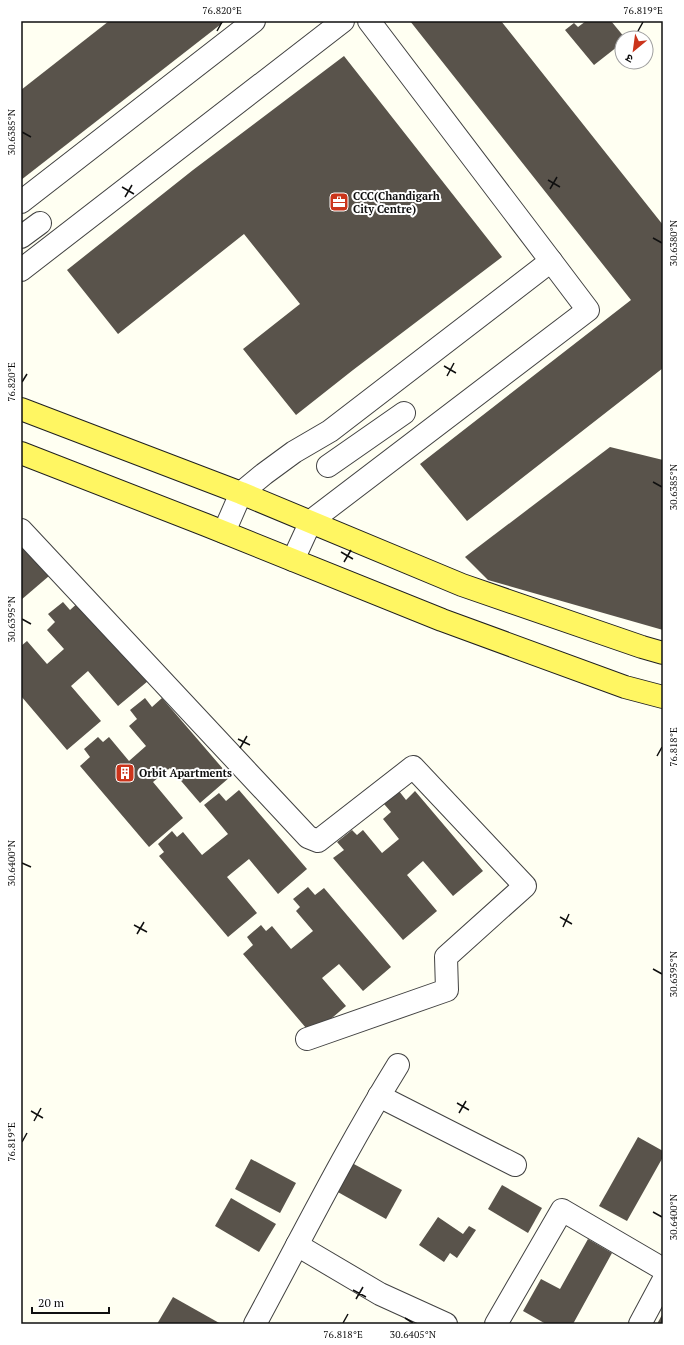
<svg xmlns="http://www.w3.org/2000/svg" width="684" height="1345" viewBox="0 0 684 1345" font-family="'PT Serif','Noto Sans Devanagari',serif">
  <rect width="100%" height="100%" fill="#fffff2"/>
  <!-- building -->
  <g fill="#59534b">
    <polygon points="109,21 225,21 21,180 21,90"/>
    <polygon points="410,21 501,21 663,225 663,368 467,521 420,464 631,300"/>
    <polygon points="586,21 611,21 625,38 622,38 622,43 594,65 565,30 574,23 578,27"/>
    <polygon points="344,56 502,257 353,370 296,415 243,349 300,304 244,234 118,334 67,270 193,170"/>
    <polygon points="610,447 663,460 663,630 488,580 465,557"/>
    <polygon points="21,544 49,576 21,600"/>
    <polygon points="80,601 148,681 118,706 88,671 71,686 101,721 67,750 21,696 21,646 27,641 47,664 64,649 47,630 55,622 48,614 63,602 70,610"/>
    <polygon points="145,698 152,707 162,698 230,777 200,803 170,768 153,782 183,818 149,847 80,766 90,757 84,749 98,737 103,742 109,737 129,761 146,746 129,726 137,719 130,710"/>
    <polygon points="239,790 307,869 278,894 249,859 227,877 257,913 228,937 159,856 164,852 158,844 172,831 177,837 183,832 202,855 228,834 204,805 219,793 226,801"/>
    <polygon points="399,791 406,800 415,791 483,871 453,896 423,861 407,875 437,911 403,940 333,858 344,850 337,842 352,830 357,835 363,830 382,853 399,839 383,819 391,812 384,804"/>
    <polygon points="308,887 315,895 324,888 391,967 363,991 339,964 322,978 346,1006 312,1035 243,954 253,945 247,937 261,925 266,931 272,926 291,949 313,931 296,911 300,907 293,899"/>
    <polygon points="638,1137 663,1151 663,1157 627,1221 599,1206"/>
    <polygon points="251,1159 296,1183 280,1213 235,1189"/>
    <polygon points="352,1163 402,1190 386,1219 336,1191"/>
    <polygon points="502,1185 542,1208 528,1233 488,1209"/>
    <polygon points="231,1198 276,1224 259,1252 215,1226"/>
    <polygon points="438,1217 463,1234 469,1226 476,1230 457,1258 450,1253 444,1262 419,1245"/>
    <polygon points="588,1239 612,1253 573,1324 546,1324 523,1311 541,1279 560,1289"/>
    <polygon points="173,1297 221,1324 157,1324"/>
    <polygon points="663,1313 663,1324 657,1324"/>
  </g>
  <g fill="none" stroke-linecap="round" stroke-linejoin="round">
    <defs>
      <g id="minor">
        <polyline points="21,202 254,21"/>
        <polyline points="21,237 40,223"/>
        <polyline points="21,270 343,21"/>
        <polyline points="328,466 404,413"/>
        <polyline points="21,530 308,837 318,841 413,767 525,886 446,957 447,990 307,1039"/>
        <polyline points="224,532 241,493 264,474 294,452 330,431 551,261 369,21"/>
        <polyline points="293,560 311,521 588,310 551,261"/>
        <polyline points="379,1096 515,1165"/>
        <polyline points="297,1245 380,1294 446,1324"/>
        <path d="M 255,1324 C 302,1237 346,1149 398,1065"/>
        <polyline points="496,1324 562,1210 663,1269"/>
        <polyline points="640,1324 663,1281"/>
      </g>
      <g id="major">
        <polyline points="21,409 241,493 462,585 642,647 663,653"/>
        <polyline points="21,453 206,525 442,620 625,687 663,697"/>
      </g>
    </defs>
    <!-- minor casing -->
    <use href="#minor" stroke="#424242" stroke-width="24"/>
    <!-- major casing -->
    <use href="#major" stroke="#202020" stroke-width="24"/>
    <!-- minor -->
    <use href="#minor" stroke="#fff" stroke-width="22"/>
    <!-- major -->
    <use href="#major" stroke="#fff662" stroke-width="22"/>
  </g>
  <!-- ticks -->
  <path fill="none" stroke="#0f0f0f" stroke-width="1.5" d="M 217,31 L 222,22M 638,31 L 643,22M 22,132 L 31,137M 548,180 L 560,187M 122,187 L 134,194M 550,189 L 557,177M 125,197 L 132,185M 653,238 L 662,243M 444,366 L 456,373M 447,376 L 454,363M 22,382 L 27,374M 653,482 L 662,487M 341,552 L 353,559M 344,562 L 351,550M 22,619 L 31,624M 238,739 L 250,745M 240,748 L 247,736M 657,756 L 662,747M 22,863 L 31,867M 560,917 L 572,924M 134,925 L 147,932M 563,927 L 569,914M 137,934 L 144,922M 653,969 L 662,974M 457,1103 L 469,1110M 31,1111 L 43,1118M 459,1113 L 466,1101M 34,1121 L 41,1108M 22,1142 L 27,1133M 653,1212 L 662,1217M 353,1290 L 366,1297M 356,1299 L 363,1287M 405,1318 L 413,1323M 343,1323 L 348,1314"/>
  <!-- icons -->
  <defs>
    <symbol id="office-square" viewBox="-11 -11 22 22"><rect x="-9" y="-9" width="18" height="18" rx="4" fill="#cb341b" stroke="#fff"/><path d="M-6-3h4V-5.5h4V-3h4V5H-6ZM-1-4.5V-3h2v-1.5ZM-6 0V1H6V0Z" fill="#fff"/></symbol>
    <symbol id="building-square" viewBox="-11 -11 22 22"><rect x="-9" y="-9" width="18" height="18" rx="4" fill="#cb341b" stroke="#fff"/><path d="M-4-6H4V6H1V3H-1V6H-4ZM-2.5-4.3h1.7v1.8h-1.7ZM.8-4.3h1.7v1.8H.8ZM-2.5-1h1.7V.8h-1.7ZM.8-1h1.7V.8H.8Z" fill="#fff"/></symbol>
  </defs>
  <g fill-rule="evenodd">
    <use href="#office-square" x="328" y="191" width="22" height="22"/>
    <use href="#building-square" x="114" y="762" width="22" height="22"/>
  </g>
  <g text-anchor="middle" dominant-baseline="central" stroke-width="4" stroke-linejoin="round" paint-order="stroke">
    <!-- poi labels -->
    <g font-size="11" font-weight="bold" fill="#0f0f0f" stroke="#fff" text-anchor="start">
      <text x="353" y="196">CCC(Chandigarh<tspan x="353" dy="13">City Centre)</tspan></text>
      <text x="139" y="773">Orbit Apartments</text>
    </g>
  </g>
  <!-- border -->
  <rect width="684" height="1345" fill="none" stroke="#ffffff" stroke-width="44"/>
  <!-- north arrow -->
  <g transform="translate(634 50) rotate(209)"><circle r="19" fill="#ffffff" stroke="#9f9f9f"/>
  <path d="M0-3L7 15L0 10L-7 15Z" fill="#cb341b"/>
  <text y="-6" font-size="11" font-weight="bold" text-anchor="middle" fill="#0f0f0f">उ</text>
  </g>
  <!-- scale -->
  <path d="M32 1307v6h77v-6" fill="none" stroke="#0f0f0f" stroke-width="2"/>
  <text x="38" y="1307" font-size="12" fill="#0f0f0f" stroke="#ffffff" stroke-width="3" paint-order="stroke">20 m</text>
  <rect x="22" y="22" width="640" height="1301" fill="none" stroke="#0f0f0f" stroke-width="1.5"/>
  <g font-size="10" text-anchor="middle" fill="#0f0f0f">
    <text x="222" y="14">76.820°E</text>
    <text x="643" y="14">76.819°E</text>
    <text transform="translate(11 132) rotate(-90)" y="4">30.6385°N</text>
    <text transform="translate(673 243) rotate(-90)" y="4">30.6380°N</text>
    <text transform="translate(11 382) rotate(-90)" y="4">76.820°E</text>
    <text transform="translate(673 487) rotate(-90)" y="4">30.6385°N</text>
    <text transform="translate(11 619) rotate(-90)" y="4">30.6395°N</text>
    <text transform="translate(673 747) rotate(-90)" y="4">76.818°E</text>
    <text transform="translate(11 863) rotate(-90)" y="4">30.6400°N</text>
    <text transform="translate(673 974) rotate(-90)" y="4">30.6395°N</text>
    <text transform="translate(11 1142) rotate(-90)" y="4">76.819°E</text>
    <text transform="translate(673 1217) rotate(-90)" y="4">30.6400°N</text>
    <text x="343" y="1338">76.818°E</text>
    <text x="413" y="1338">30.6405°N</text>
  </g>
</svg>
